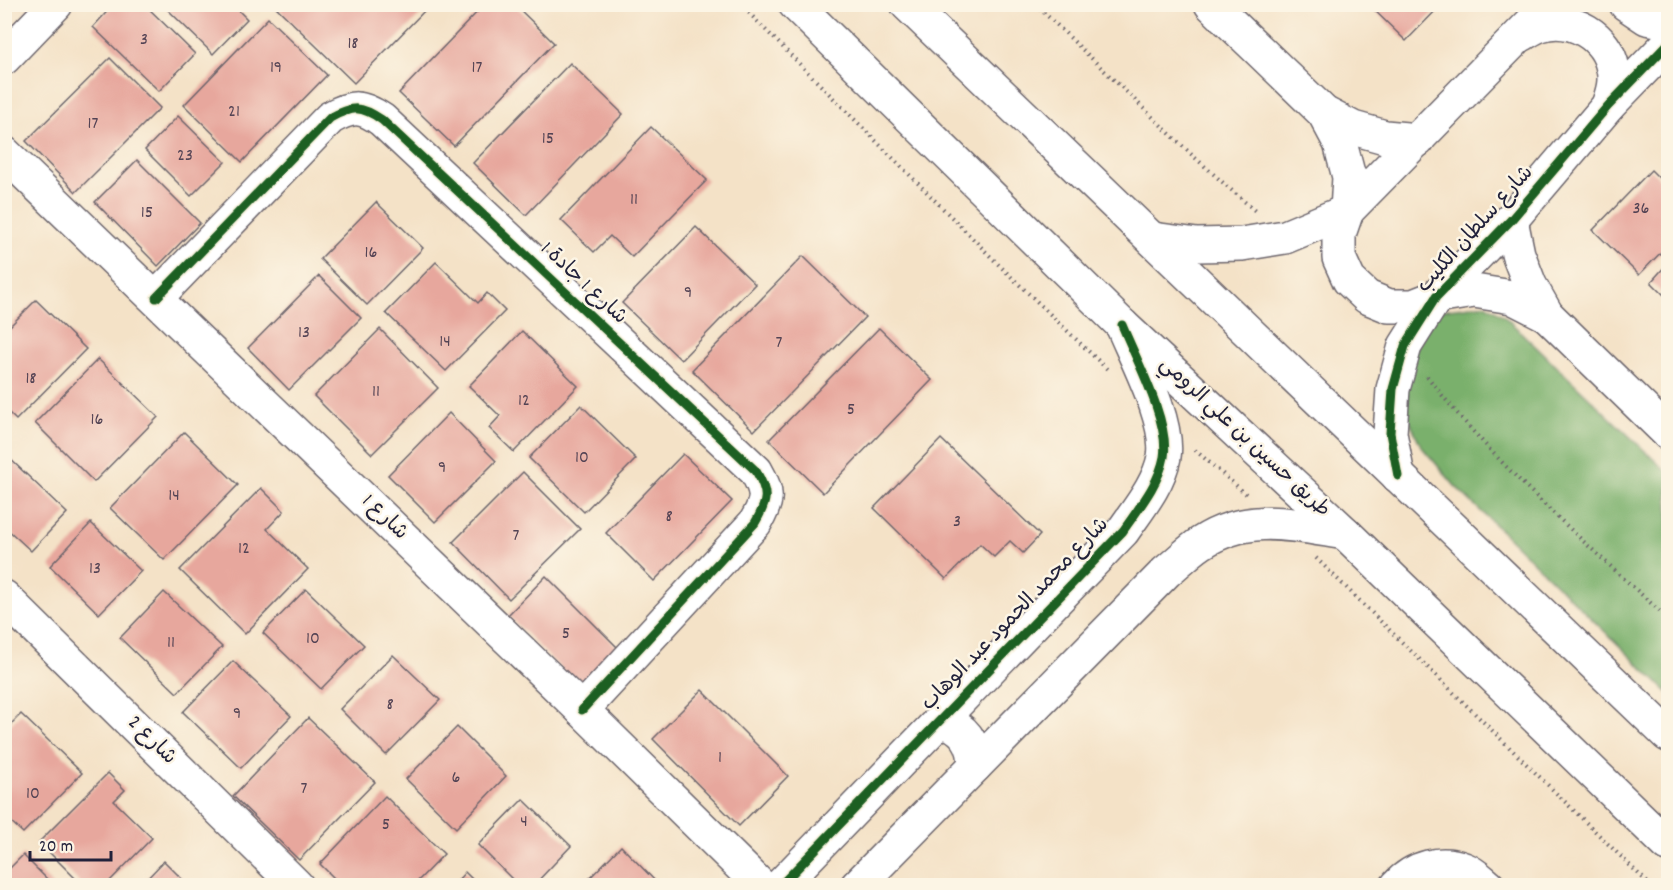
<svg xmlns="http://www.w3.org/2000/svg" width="1673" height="890" viewBox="0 0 1673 890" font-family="Dekko,'Playpen Sans Arabic',sans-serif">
  <rect width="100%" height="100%" fill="#fcf5e5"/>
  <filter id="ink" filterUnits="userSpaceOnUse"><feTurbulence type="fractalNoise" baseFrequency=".0167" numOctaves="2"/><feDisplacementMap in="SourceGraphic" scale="12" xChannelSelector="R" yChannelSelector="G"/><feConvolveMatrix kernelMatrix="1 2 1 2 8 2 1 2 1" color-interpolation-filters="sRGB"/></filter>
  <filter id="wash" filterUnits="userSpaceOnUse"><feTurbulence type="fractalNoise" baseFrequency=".008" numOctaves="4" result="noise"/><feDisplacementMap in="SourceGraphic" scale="24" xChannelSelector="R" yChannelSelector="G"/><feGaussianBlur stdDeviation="1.35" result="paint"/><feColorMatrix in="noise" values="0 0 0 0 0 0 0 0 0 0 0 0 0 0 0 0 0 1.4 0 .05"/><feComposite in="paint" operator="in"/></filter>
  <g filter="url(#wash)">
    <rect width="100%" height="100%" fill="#f4e2c7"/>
    <!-- forest -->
    <polygon fill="#7ab06c" stroke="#4e6954" stroke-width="1.5" points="1486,304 1505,317 1668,473 1668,693 1455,486 1421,446 1407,415 1401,384 1433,311"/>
    <g id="blocks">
      <!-- building -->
      <g fill="#e7a79d">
        <polygon points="114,4 144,4 195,54 159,91 93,27"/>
        <polygon points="162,4 232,4 247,19 213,54"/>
        <polygon points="485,4 514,4 554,43 454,146 399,93"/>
        <polygon points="1368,4 1442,4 1406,41"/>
        <polygon points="274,5 430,5 354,83"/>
        <polygon points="268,18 327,75 242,162 184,105"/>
        <polygon points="110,58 160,108 76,192 26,141"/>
        <polygon points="570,63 623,114 526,215 473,163"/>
        <polygon points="178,116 225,162 191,196 145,150"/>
        <polygon points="651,127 707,180 632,257 610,236 594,252 561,220"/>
        <polygon points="137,160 200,223 158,266 95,202"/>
        <polygon points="1651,170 1668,187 1668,245 1639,275 1593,230"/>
        <polygon points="376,202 423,248 367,305 320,259"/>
        <polygon points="696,227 755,284 681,360 622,303"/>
        <polygon points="803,256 865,317 754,431 692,370"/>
        <polygon points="436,262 478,303 487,293 505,311 446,371 386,313"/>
        <polygon points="1668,263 1668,299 1651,282"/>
        <polygon points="319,276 361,318 289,390 248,348"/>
        <polygon points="36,300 86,349 16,420 4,408 4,332"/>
        <polygon points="879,328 932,380 823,493 769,440"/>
        <polygon points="380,329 438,388 372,454 314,396"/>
        <polygon points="522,331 578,386 514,452 489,428 500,416 469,386"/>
        <polygon points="98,359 158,417 94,482 35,423"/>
        <polygon points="581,405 636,459 584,512 529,458"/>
        <polygon points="449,413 496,461 435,522 388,475"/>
        <polygon points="184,432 238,485 164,560 110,508"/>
        <polygon points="941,439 1040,535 1023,553 1010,541 994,557 980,544 946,579 874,508"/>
        <polygon points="683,454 732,501 654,581 606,533"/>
        <polygon points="6,455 67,513 31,551 4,526 4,457"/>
        <polygon points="523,472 580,529 509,599 453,542"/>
        <polygon points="261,488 284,511 267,529 308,569 245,634 180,570"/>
        <polygon points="91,523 141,571 99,614 50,566"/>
        <polygon points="546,576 624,654 585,693 508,615"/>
        <polygon points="306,589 364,645 321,689 263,633"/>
        <polygon points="164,592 222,647 177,693 120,638"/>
        <polygon points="393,655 440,700 386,755 340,709"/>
        <polygon points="233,661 291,716 241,768 183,712"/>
        <polygon points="702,690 788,776 739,826 653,739"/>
        <polygon points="21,714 82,773 23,833 4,815 4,731"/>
        <polygon points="308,718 375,782 299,860 233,796"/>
        <polygon points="457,727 506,776 456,828 406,779"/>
        <polygon points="108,773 125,790 114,801 152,838 105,886 83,886 39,842"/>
        <polygon points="385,796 444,854 413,886 342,886 320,864"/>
        <polygon points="523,799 571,846 533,886 519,886 478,845"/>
        <polygon points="621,846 660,886 582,886"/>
        <polygon points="23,855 54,886 4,886 4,874"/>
        <polygon points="164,861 189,886 140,886"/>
        <polygon points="465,872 479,886 453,886"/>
      </g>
    </g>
  </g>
  <g filter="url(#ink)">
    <use href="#blocks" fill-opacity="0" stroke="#6c656c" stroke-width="1.5"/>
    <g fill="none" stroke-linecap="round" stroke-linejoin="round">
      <defs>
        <g id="minor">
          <polyline points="1211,4 1324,113 1353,128 1385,137 1418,140"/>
          <polyline points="1626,4 1647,18 1668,22"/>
          <path d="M 1523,34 C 1528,31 1534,27 1540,25 C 1572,15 1607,36 1613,69 C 1616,82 1612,93 1608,106"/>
          <polyline points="4,58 56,4"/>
          <polyline points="1324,113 1340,143 1349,177 1347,211 1339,234 1339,258 1349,280 1367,297 1389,306 1413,306 1436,297 1474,291 1512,297 1547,315"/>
          <polyline points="4,153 582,710 761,886"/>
          <polyline points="1511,220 1518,254 1530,285 1547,315 1668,433"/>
          <polyline points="1153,239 1197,245 1242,244 1285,237 1347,211 1550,4"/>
          <path d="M 156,298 L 330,118 C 352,106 361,105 382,120 L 756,471 C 769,493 768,501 755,523 L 582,710"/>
          <polyline points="1398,476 1390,433 1393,389 1405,346 1436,297 1511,220 1608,106 1668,44"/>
          <polyline points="4,597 297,886"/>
          <path d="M 941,720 C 964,727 975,742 975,766"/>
          <path d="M 780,886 L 1123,531 C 1138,509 1159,484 1164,457 C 1170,422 1136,359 1122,325"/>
          <path d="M 857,886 L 1166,572 C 1177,563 1189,551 1201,543 C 1248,512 1294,525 1345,533"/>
          <path d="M 1397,886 C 1414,867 1441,860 1464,869 C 1473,872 1481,880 1488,886"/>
        </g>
        <g id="highway">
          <polyline points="795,4 1122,325 1345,533 1668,845"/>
          <polyline points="907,4 1668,735"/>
        </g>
      </defs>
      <!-- minor casing -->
      <use href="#minor" stroke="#6c656c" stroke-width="36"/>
      <!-- highway casing -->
      <use href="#highway" stroke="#6c656c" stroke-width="36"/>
      <!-- path -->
      <g stroke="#6c656c" stroke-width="4" stroke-dasharray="1.5 4.5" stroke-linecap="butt">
        <polyline points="740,4 1000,266 1108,370"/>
        <polyline points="1035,4 1191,154 1255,211"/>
        <path d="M 1427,376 C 1496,466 1585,542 1668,619"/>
        <polyline points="1195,450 1246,494"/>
        <polyline points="1316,558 1651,886"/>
      </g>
      <!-- minor -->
      <use href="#minor" stroke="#fff" stroke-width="33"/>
      <!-- highway -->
      <use href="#highway" stroke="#fff" stroke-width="33"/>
      <defs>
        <g id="cycleway">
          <path d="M 156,298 L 330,118 C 352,106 361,105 382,120 L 756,471 C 769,493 768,501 755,523 L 582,710"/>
          <polyline points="1398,476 1390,433 1393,389 1405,346 1436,297 1511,220 1608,106 1668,44"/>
          <path d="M 780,886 L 1123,531 C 1138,509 1159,484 1164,457 C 1170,422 1136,359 1122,325"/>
        </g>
      </defs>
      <!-- cycleway casing -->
      <use href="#cycleway" stroke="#fcf5e5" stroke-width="13"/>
      <!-- cycleway -->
      <use href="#cycleway" stroke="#1b5e20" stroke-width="9"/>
    </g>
  </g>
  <g text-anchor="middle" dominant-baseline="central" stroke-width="5" stroke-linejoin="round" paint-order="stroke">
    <!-- number labels -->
    <g font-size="18" fill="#534354">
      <text x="144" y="40">3</text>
      <text x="353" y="44">18</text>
      <text x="276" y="68">19</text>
      <text x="477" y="68">17</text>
      <text x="234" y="112">21</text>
      <text x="93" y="124">17</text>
      <text x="548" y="139">15</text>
      <text x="185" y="156">23</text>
      <text x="634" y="200">11</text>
      <text x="1641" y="209">36</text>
      <text x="147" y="213">15</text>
      <text x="371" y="253">16</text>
      <text x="688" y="293">9</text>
      <text x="304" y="333">13</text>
      <text x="445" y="342">14</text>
      <text x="779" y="343">7</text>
      <text x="31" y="379">18</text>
      <text x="376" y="392">11</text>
      <text x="524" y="401">12</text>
      <text x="851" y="410">5</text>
      <text x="97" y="420">16</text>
      <text x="582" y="458">10</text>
      <text x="442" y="468">9</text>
      <text x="174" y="496">14</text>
      <text x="669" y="517">8</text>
      <text x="957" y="522">3</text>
      <text x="516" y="536">7</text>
      <text x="244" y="549">12</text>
      <text x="95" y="569">13</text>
      <text x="566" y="634">5</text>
      <text x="313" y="639">10</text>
      <text x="171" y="643">11</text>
      <text x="390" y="705">8</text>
      <text x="237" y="714">9</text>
      <text x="720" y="758">1</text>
      <text x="456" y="778">6</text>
      <text x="304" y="789">7</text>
      <text x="33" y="794">10</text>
      <text x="524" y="822">4</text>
      <text x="386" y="825">5</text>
    </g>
    <!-- street labels -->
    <g font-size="21" fill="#22223b" stroke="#fcf5e5">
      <text transform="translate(1476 230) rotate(-48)">شارع سلطان الكليب</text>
      <text transform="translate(583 284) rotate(43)">شارع 1 جادة 1</text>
      <text transform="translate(1244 438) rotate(43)">طريق حسين بن علي الرومي</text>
      <text transform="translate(384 518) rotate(44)">شارع 1</text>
      <text transform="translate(1016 615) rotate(-46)">شارع محمد الحمود عبد الوهاب</text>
      <text transform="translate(151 741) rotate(45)">شارع 2</text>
    </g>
  </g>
  <!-- margin -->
  <rect width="1673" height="890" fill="none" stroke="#fcf5e5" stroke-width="24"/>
  <!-- scale -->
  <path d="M30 851v9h81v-9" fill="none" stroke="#22223b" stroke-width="3"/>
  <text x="39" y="851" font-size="18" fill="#22223b" stroke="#fcf5e5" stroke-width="4.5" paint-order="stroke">20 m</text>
</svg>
